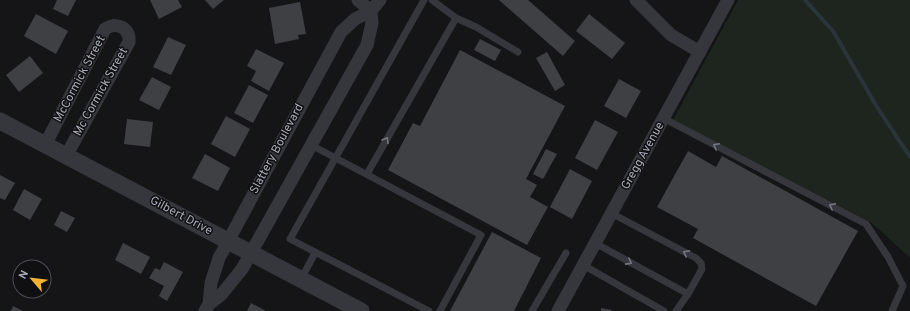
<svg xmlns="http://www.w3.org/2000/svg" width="910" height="311" viewBox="0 0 910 311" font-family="Overpass,sans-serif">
  <rect width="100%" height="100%" fill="#151517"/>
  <!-- green -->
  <polygon fill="#1d251e" points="738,0 910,0 910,258 872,223 673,120"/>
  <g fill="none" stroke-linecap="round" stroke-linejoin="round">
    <!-- stream -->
    <polyline stroke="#2b343b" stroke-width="4" points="805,0 833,31 877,107 910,157"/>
  </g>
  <!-- building -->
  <g fill="#3f4044">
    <polygon points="57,0 76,0 68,16 53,9"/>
    <polygon points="150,0 178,0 182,7 159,19"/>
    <polygon points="205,0 224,0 213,9"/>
    <polygon points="499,0 528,0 575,41 563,56"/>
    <polygon points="300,2 306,34 298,35 299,39 275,44 269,8"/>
    <polygon points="36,14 68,31 56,54 24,36"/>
    <polygon points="589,14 625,43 612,59 576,31"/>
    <polygon points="168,37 186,45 171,75 153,67"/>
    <polygon points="480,39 501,50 495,61 474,50"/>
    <polygon points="256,49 284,63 269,91 251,81 256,71 247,66"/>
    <polygon points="460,50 565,106 526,179 537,185 530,197 548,207 527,245 388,170 413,123 420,126"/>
    <polygon points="547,52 565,85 555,91 536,58"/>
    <polygon points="30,56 43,73 19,92 6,75"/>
    <polygon points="152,77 171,87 159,110 139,100"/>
    <polygon points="619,79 641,91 626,118 604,106"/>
    <polygon points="249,85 268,95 253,123 234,113"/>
    <polygon points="226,116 250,129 235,157 211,144"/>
    <polygon points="127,119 153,122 150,147 124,144"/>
    <polygon points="595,120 618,132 597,170 575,158"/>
    <polygon points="546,149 557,154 543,179 533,174"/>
    <polygon points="688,151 716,167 722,156 858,231 816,306 693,238 698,229 657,207"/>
    <polygon points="205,154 230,168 218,191 192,178"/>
    <polygon points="570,169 592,181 572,219 550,207"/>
    <polygon points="0,175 15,183 5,200 0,198"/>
    <polygon points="24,189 42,199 30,220 13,210"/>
    <polygon points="61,211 75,218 67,232 54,225"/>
    <polygon points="492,232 541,258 514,311 450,311"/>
    <polygon points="123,243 150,257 141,274 115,260"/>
    <polygon points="164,262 183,272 167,301 159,296 164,286 149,278 155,268 160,270"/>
    <polygon points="251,303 266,311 247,311"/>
    <polygon points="13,306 23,311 11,311"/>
    <polygon points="601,308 612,310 611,311 601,311"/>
  </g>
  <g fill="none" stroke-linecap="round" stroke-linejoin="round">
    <!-- service -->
    <g stroke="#36373c" stroke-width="7">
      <polyline points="424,0 290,239 429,311"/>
      <polyline points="432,0 456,18 476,27 518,52"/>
      <polyline points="663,118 866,224 888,257 903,286 892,311"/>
      <polyline points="311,145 481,235 440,311"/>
      <polyline points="367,174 456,18"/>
      <polyline points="611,213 696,258 701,263 702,269 688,294 676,311"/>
      <polyline points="595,243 688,294"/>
      <polyline points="583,265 664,311"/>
      <polyline points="301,279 315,253"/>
      <polyline points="532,311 566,253"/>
    </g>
    <!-- minor -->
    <g stroke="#36373c" stroke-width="13">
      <polyline points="636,0 671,35 700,52"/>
      <path d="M 45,145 L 105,29 C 117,21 130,28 129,42 L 66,156"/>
      <polyline points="209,304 221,295 242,269 367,45 372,23 371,11 358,0"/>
      <polyline points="205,311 209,304 211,283 219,258 341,32 355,19 371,11 380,0"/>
      <polyline points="558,311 728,0"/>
    </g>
    <!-- tertiary -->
    <polyline stroke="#36373c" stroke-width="17" points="0,121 361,311"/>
  </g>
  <!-- one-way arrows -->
  <defs><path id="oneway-chevron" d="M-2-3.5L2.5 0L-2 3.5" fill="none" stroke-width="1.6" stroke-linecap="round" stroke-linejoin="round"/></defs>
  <g stroke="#747780">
    <use href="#oneway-chevron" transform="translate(386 140) rotate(-60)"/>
    <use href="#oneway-chevron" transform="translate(716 146) rotate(-153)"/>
    <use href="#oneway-chevron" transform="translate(832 206) rotate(-153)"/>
    <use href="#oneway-chevron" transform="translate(686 253) rotate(-152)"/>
    <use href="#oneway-chevron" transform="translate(629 262) rotate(28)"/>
  </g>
  <g text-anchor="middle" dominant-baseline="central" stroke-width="3" stroke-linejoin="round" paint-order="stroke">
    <!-- street labels -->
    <g font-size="12" fill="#a7acb7" stroke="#101012">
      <text transform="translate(80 79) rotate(-62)">McCormick Street</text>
      <text transform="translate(101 92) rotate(-61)">Mc Cormick Street</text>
      <text transform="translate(277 149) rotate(-62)">Slattery Boulevard</text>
      <text transform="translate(643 156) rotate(-61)">Gregg Avenue</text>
      <text transform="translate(181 216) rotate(28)">Gilbert Drive</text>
    </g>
  </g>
  <!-- north arrow -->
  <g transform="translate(32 279) rotate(298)"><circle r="19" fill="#101012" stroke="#4c4e54"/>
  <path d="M0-3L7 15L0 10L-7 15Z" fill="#f2b232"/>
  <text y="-6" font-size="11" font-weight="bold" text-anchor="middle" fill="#a7acb7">N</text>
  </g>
</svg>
